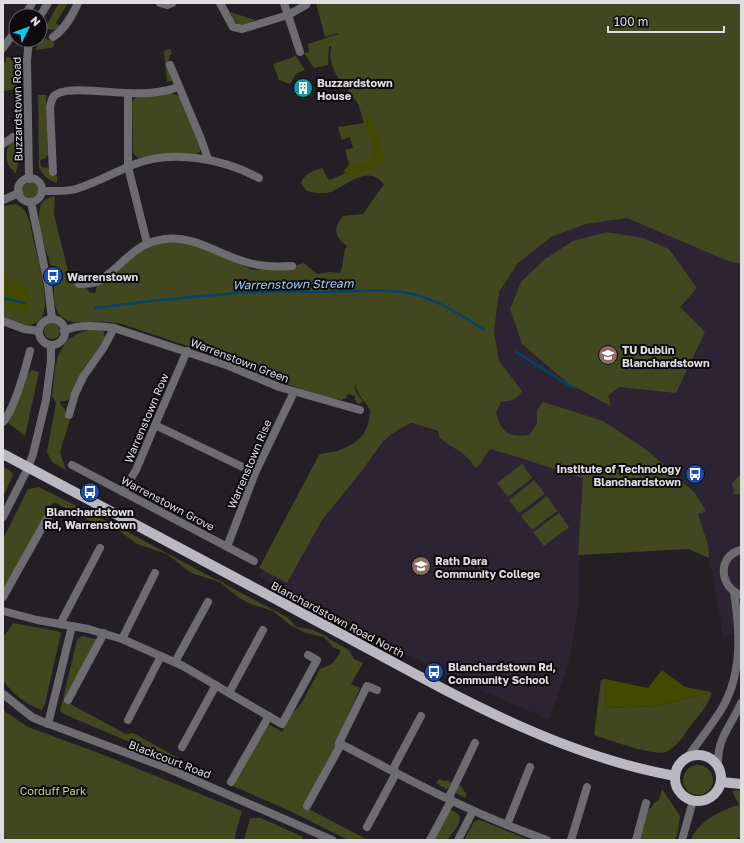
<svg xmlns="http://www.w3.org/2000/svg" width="744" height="843" viewBox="0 0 744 843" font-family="'Golos Text',sans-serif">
  <rect width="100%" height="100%" fill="#241f25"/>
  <!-- education -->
  <polygon fill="#2d2433" points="741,3 741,634 722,636 721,621 709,558 688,549 579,555 578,607 570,659 565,675 549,719 452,678 259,576 318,464 407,422 476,444 475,266"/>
  <!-- green -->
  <g fill="#41471f">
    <polygon points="59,3 68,3 56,23 60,26 54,30 48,29 44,38 54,42 54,47 36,50 41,35"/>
    <path d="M 316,3 L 741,3 L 741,264 L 728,261 L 627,218 L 586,224 L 551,237 L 518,263 L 499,292 L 494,331 L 499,361 L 522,391 C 517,401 511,400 501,402 L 496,413 C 502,433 508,438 529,435 L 537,424 L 537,410 L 543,402 L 603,421 L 648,451 L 695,493 L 706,511 L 698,514 L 708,545 L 709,558 L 688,549 L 578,555 L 583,478 L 491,449 C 484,454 483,463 476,468 L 473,465 L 471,461 L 461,452 L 449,445 L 439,437 L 438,431 L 412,423 L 408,424 L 390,435 L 381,444 L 361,472 L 322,520 L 287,583 L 259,568 L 319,455 C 324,452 331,453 337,451 C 359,443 369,434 370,410 C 365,400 357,396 355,383 L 355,390 L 363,402 L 358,404 L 355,400 L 355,396 L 348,394 L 346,398 L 341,400 L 319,395 L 272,379 L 217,356 L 122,324 C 117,323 112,322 106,322 C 94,321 71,326 62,317 C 53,310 54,296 54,286 C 54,260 34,233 40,208 C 41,201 48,197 55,196 L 54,215 L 68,271 L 74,278 L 77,288 L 86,287 L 90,293 L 95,293 L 97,286 L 129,259 L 148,246 L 169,241 L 189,243 L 254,270 L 281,269 L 304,263 L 317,274 L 329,272 L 340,273 C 345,262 341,257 347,246 C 334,236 333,228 343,216 L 363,214 L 384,184 C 366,164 349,185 331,192 C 324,194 314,193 307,191 L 301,184 C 303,174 313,171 322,168 L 329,180 L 344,174 L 349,164 L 345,150 L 353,148 L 350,137 L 342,140 L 338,127 L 364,123 C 360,113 360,99 349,95 L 347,82 L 345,80 L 340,80 C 334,73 327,55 332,47 L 329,46 L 328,65 L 314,68 L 304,53 L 309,52 L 308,44 L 338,34 L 339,36 L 338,33 L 325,37 Z"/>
    <polygon points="230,12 255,20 240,26 234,20"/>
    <polygon points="170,49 172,54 170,55 169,60 166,65 172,81 167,82 164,51"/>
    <polygon points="296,56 305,70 296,74 290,84 279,80 273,64"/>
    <polygon points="6,57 17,59 17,89 3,91 3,63 6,62"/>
    <path d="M 171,93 L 179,96 L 201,148 C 200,152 199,153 195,154 C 175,153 157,154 138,158 L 134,154 L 133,152 L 132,101 L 137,97 Z"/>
    <path d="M 38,95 L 46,95 L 47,97 L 46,100 L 48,154 L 46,158 L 40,160 L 41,167 L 48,168 L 51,175 L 57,176 L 57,183 C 49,181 42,175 39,167 Z"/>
    <path d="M 16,130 L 17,130 C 18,144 20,160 16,173 L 14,173 L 14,171 C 6,167 5,155 8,147 C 9,143 13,143 14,140 C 16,138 16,132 16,130 Z"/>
    <circle cx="30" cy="190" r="8"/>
    <path d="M 16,204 C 30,210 30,225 33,238 C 37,256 48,294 44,311 C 43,320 35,325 27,325 C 19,326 10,321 3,318 L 3,206 Z"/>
    <polygon points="607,232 643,238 669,249 697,288 680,307 705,332 676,393 619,387 608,396 611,406 569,384 522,344 510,309 521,282 545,259 573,241"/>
    <circle cx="52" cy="331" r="8"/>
    <polygon points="92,329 101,330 104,332 105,337 103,341 84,368 69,399 66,401 61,401 60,404 65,409 65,417 70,420 60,452 66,470 52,462 47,452 56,403 52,396 55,369 58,356 65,343 69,339 79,333"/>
    <polygon points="32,370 39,372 25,436 7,422 28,374"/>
    <polygon points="522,464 532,478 508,497 497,483"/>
    <polygon points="3,467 11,471 13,475 3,497"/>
    <polygon points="741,474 741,494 733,494 734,492 732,483"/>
    <polygon points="534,480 545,494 519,513 509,500"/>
    <polygon points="39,487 122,529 215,579 221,581 226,585 287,617 297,627 313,630 326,636 329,639 349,650 354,659 363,663 351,684 360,688 333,751 303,806 368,840 348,840 290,811 233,786 268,724 282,732 292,714 301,704 320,669 332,664 340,653 340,650 333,647 324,637 306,633 290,625 273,611 251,604 239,598 220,582 194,574 187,570 167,554 137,544 114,527 114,526 92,522 54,502 50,506 3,592 3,539 28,489"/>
    <polygon points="547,496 557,511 532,530 521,516"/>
    <polygon points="559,513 569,527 544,546 533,532"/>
    <path d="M 13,623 L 57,631 L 61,633 L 45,704 L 42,710 C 26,705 13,693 3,681 L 3,633 L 5,635 Z"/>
    <polygon points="82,636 96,639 97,641 63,700 126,734 133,733 182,760 193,769 66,715 60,711 77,640"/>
    <path d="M 605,679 L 606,708 L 658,706 L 712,692 C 708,706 700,714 691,725 C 685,734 676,748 666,752 C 653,756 609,740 594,735 L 601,680 Z"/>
    <polygon points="3,710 28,727 104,755 242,811 236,832 235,840 3,840"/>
    <circle cx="698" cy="780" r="15"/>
    <polygon points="439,779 444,781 448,780 451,783 449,787 446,789 436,783"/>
    <polygon points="459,785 462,787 464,792 467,793 465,798 456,793 455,792"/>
    <polygon points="662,789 680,816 678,832 675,840 639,840 648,810 652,807 654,803 659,800"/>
    <path d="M 741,790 L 741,837 L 733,840 L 691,840 C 697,822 723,809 739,805 L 732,791 Z"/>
    <path d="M 449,809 C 452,810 456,812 458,814 C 465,821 451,834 447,840 L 433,840 Z"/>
    <polygon points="250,818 261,818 303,837 302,840 244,840"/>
    <polygon points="478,820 483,821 529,840 464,840 474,822"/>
  </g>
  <!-- forest -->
  <g fill="#424a01">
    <polygon points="371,115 385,160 383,165 347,177 344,170 350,165 366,163 375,154 363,117"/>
    <polygon points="3,274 8,276 18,285 29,290 30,301 26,311 20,312 3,307"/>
    <polygon points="662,670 685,687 712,692 658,706 606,708 605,679 648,688"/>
  </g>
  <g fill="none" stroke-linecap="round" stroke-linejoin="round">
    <!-- stream -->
    <g stroke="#05436a" stroke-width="2.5">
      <polyline points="3,298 25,303"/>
      <path d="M 95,308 C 149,301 203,295 257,292 C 278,290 300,292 321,292 C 353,292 386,287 417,295 C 441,302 463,316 484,330"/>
      <polyline points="516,352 572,387"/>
    </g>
    <!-- minor -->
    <g stroke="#6d6c70" stroke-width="8">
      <polyline points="160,3 167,5 172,3"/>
      <polyline points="220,3 233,27 242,29 288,15 306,5 307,3"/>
      <polyline points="284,3 300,52"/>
      <polyline points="25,16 32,3"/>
      <polyline points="40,16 48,3"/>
      <path d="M 53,37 C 65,29 72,16 78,3"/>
      <polyline points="3,48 16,30"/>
      <polyline points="170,65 201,139 208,159"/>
      <polyline points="128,93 128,167 147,243"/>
      <polyline points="3,144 13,137"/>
      <path d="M 53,172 L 50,107 C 51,102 52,96 57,94 C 69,86 112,93 127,93 C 144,94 162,93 178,87"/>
      <circle cx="30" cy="190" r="12"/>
      <polyline points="29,179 27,60 29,40"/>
      <path d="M 42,191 C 54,191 65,192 76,189 C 96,183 115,172 135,164 C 173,149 224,159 259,178"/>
      <polyline points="3,200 19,193"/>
      <polyline points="31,202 48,285 52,319"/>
      <path d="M 79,284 C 85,284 91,284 97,282 C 103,279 107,275 112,271 C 130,256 140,242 165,239 C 194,235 219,255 246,262 C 261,267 276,267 292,266"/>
      <circle cx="52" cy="332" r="13"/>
      <polyline points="3,321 24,329 39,331"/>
      <path d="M 64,331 C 77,324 100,326 114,328 L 229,366 L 279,387 L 360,410"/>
      <polyline points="69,415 75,394 83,377 104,347 114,328"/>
      <path d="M 3,422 C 14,410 26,367 30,351"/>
      <polyline points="155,425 255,473"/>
      <polyline points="72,465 254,561"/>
      <polyline points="123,492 136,470 155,425 187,351"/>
      <polyline points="3,517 28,468 33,454 46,400 51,361 51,345"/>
      <polyline points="227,547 255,473 294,392"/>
      <path d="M 741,550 C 717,556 719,587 741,595"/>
      <polyline points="3,597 48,517"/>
      <polyline points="3,611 37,620 88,629 122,639 183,666 282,724 317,660 308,655"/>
      <polyline points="60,624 100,548"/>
      <polyline points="122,639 155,573"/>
      <polyline points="175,662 208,602"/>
      <polyline points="229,693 263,630"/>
      <polyline points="3,694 32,717 41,721 167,768 332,840"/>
      <polyline points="68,700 104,633"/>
      <polyline points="128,720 161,656"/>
      <polyline points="48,724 72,626"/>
      <path d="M 339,743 C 407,779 474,815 547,840"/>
      <polyline points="182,747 216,685"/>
      <path d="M 687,758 C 698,742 711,726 721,710 C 743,674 740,632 734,592"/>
      <path d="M 718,767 C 717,737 730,728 741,703"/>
      <polyline points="231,782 269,716"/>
      <polyline points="307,806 339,748 339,743 367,686 377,690"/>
      <polyline points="507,825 530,767"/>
      <polyline points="367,827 394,777 395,773 394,767 421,716"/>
      <polyline points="430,840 451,801 450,795 475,743"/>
      <polyline points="458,840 473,811"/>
      <polyline points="571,840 587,787"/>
      <polyline points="636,840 646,803"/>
      <polyline points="682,840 693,801"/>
    </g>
    <!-- major -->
    <g stroke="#bab8c1" stroke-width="10">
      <path d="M 3,454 C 116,514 228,574 341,634 C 447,691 554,754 675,776"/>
      <circle cx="698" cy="778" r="23"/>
      <polyline points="721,782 741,784"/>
    </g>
  </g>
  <!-- icons -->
  <defs>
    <symbol id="building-disc" viewBox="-11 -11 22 22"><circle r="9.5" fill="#0f9aa8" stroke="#0c0a0d"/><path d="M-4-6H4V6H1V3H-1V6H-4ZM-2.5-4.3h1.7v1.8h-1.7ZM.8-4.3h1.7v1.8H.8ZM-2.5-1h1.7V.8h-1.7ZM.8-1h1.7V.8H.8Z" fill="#fff"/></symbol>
    <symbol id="bus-disc" viewBox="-11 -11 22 22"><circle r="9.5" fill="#1a4fb4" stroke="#0c0a0d"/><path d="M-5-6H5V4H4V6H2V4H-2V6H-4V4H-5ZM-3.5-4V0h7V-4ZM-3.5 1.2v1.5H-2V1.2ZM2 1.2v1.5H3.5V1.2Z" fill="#fff"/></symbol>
    <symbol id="university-disc" viewBox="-11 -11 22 22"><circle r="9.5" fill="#8d6e63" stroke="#0c0a0d"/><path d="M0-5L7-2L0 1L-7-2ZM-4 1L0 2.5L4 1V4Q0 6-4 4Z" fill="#fff"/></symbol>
    <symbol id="school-disc" viewBox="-11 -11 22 22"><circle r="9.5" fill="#8d6e63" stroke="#0c0a0d"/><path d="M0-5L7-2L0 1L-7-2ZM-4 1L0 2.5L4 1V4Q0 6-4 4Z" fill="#fff"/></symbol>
  </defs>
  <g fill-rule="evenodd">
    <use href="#building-disc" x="292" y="77" width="22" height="22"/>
    <use href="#bus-disc" x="42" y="265" width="22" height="22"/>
    <use href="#university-disc" x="597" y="344" width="22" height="22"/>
    <use href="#bus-disc" x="684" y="463" width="22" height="22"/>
    <use href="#bus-disc" x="79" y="481" width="22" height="22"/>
    <use href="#school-disc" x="410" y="555" width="22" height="22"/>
    <use href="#bus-disc" x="423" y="661" width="22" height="22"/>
  </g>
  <g text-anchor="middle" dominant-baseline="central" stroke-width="4" stroke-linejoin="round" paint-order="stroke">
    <!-- poi labels -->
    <g font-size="11" font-weight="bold" fill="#e0dde1" stroke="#0c0a0d" text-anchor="start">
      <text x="317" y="82">Buzzardstown<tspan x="317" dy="13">House</tspan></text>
      <text x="67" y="276">Warrenstown</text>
      <text x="622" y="349">TU Dublin<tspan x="622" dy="13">Blanchardstown</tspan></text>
      <text x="681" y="468" text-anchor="end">Institute of Technology<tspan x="681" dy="13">Blanchardstown</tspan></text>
      <text x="90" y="511" text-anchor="middle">Blanchardstown<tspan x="90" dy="13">Rd, Warrenstown</tspan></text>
      <text x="435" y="560">Rath Dara<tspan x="435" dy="13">Community College</tspan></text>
      <text x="448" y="666">Blanchardstown Rd,<tspan x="448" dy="13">Community School</tspan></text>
    </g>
    <!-- street labels -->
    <g font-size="11" fill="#e0dde1" stroke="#0c0a0d">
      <text transform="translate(17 109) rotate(-91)">Buzzardstown Road</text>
      <text transform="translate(240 360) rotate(21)">Warrenstown Green</text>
      <text transform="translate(146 418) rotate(-67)">Warrenstown Row</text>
      <text transform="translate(249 464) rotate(-67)">Warrenstown Rise</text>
      <text transform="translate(168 503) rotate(28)">Warrenstown Grove</text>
      <text transform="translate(338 619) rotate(28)">Blanchardstown Road North</text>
      <text transform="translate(170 759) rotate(21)">Blackcourt Road</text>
    </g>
    <!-- park labels -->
    <g font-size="11" fill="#c6d578" stroke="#0c0a0d">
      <text x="53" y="790">Corduff Park</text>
    </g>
    <!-- water labels -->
    <g font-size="12" font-style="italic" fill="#a2cef4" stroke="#0c0a0d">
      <text transform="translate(293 284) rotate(-1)">Warrenstown Stream</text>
    </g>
  </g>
  <!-- border -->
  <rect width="744" height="843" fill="none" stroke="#e0dde1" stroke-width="8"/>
  <!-- north arrow -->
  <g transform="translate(28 28) rotate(48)"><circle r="19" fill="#0c0a0d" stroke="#615e62"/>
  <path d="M0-3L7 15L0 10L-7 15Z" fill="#01cbf9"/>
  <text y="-6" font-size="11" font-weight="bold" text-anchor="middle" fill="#e0dde1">N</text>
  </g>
  <!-- scale -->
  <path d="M608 26v6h116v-6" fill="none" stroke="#e0dde1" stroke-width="2"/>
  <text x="614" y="26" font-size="12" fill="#e0dde1" stroke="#0c0a0d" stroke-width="3" paint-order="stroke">100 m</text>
</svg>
